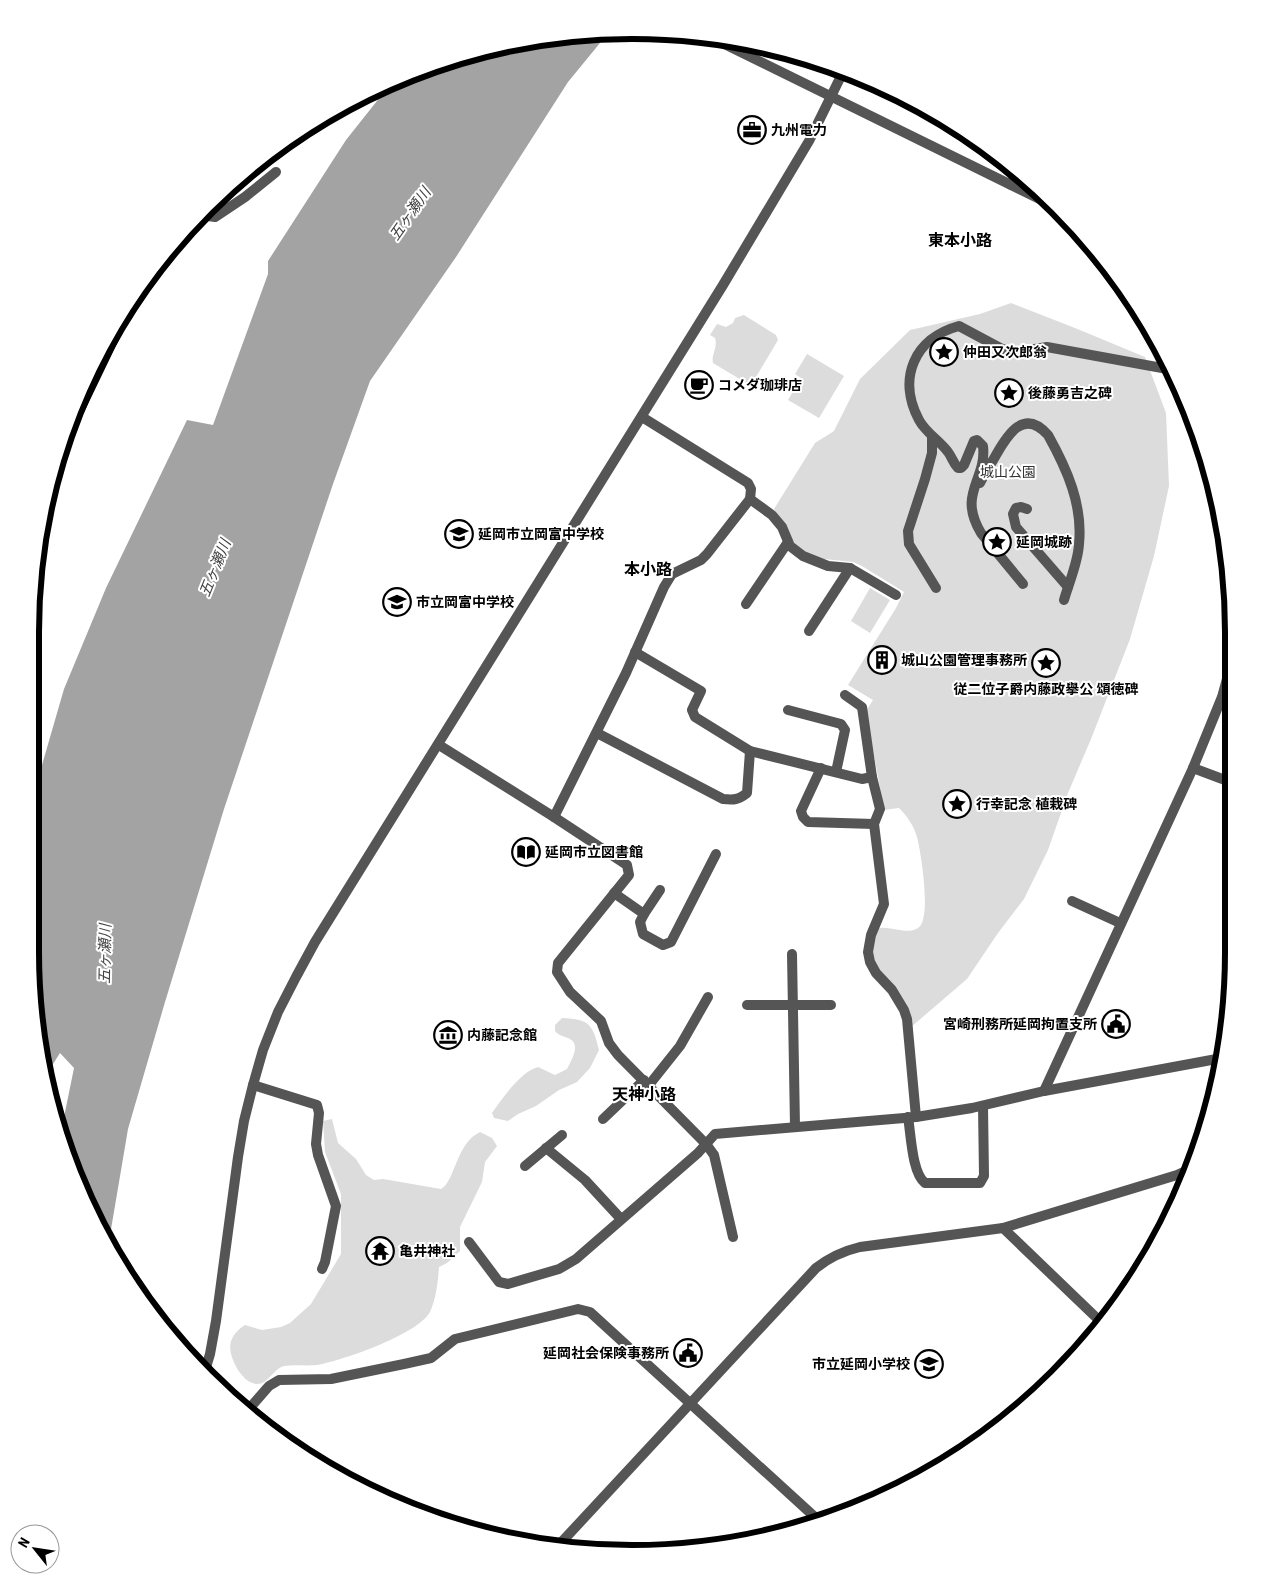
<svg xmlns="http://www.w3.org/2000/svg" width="1264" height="1584" viewBox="0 0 1264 1584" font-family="'Roboto Condensed','Noto Sans JP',sans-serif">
  <rect width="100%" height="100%" fill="#fff"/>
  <!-- green -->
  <g fill="#dcdcdc">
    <path d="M 1011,303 L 1075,328 L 1145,357 L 1166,413 L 1169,486 L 1154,556 L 1130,639 L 1091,739 L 1068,793 L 1048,850 L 1024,899 L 998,933 L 967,979 L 911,1027 L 876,969 L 871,950 L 877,929 C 887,924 906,936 918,928 C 932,920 921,852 917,837 C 914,826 907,816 899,808 L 884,810 L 866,711 L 873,700 L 848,685 L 896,608 L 904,592 L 862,566 L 853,562 L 815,558 L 796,546 L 780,517 L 774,509 L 815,443 L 834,431 L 860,379 L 910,330 L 980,314 Z"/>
    <path d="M 744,315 L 776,335 L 778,340 L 753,382 L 748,384 L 713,363 C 711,354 718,348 715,338 L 710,335 L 717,324 L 726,327 L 733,323 L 735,318 Z"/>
    <polygon points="807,354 844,376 819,418 788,400 801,378 795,374"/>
    <polygon points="870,588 890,600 870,633 851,621"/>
    <path d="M 562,1018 C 590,1019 593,1025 599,1050 L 590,1068 L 577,1082 L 559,1090 L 536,1106 L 518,1114 L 508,1121 L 494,1118 L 492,1113 C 503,1098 520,1072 538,1067 L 555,1075 L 567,1069 C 571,1061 581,1045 570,1039 C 564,1036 559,1036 555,1031 L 555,1025 Z"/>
    <path d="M 332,1119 L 338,1143 L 356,1159 L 366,1175 L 374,1180 L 383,1179 L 441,1189 C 455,1182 456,1143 480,1132 L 492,1138 L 497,1146 L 485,1162 L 482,1182 L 460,1227 L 460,1251 L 447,1263 L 439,1267 C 438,1282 436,1299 430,1312 C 418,1334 346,1359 322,1364 C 310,1367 296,1364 284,1366 C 273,1369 268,1385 256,1384 C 248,1383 242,1376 238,1370 C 228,1352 225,1338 245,1325 L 262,1330 L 281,1327 L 290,1323 L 311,1304 L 341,1254 L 341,1194 L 325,1152 L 323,1121 Z"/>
  </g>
  <!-- water -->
  <polygon fill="#a3a3a3" points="592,31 609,32 568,82 456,257 370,381 333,484 224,809 165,1002 128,1129 108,1247 61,1132 74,1068 60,1053 46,1075 30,952 31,803 64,689 106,588 187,420 213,425 268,274 268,261 346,140 392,82 476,51"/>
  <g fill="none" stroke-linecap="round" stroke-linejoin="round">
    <!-- minor -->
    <g stroke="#555" stroke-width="10">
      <polyline points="201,215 215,217 245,197 276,172"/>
      <polyline points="932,437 932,453 925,479 908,531 909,544 936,588"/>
      <path d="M 980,483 C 985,473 991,464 996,455 C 1008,434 1024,408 1048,435 C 1067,469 1083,505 1079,544 C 1078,563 1069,582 1064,600"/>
      <polyline points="750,499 772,515 782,527 790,546 803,556 828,566 850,568 896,595"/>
      <polyline points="1027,509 1021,507 1016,508 1013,514 1016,527 1068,587"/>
      <path d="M 1023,584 L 981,533 C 957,493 987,480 983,446 L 977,440 L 974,441 L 964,465 L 961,468 L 958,468 C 953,463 952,457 948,452 C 939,440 926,433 919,420 C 897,379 914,338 959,326 L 1002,349 L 1017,352 L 1047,347 L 1173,370"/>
      <polyline points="746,604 788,542"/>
      <polyline points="809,631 850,568"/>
      <polyline points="635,652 701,691 692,710 695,717 750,751 862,779 872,777 880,809 874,824 884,904 871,935 868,952 870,962 876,973 892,990 904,1010 907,1019 916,1117"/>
      <polyline points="845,695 862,707 872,777"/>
      <polyline points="788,710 841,724 845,730 836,772"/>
      <path d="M 597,733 L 723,799 C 734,800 738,800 747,793 L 750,751"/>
      <polyline points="439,745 554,817 627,865 629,875 558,963 557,972 570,992 601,1021 609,1043 618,1055 706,1144 714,1155 733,1237"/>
      <polyline points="821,768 801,811 803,817 808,822 874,824"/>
      <polyline points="1193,768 1233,783"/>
      <polyline points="554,817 626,673 664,587 672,574 701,560 707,554 750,499 751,489 748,483 642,417"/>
      <polyline points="614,893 644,914 640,922 643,934 663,945 671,942 716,854"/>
      <polyline points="1072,901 1120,923"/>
      <polyline points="644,914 660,890"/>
      <polyline points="792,954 795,1126"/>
      <polyline points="747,1005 831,1005"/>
      <polyline points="253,1085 317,1105 319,1113 316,1144 318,1155 336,1206 325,1262 322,1269"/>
      <polyline points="649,1085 680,1046 708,997"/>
      <polyline points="1044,1091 1193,768 1222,697 1233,657"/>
      <path d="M 908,1117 C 911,1135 912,1173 925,1183 L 980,1183 L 984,1176 L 983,1106"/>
      <polyline points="603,1119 644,1080"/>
      <polyline points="546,1148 585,1180 621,1219"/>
      <polyline points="525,1166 562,1135"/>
      <polyline points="1003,1228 1104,1325"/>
      <polyline points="469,1242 499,1282 508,1284 559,1269 576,1259 698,1153 715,1134 916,1117 972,1108 1044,1091 1222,1058"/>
      <polyline points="248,1410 269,1386 279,1380 331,1379 404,1364 431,1358 455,1339 578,1309 590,1312 817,1519"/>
    </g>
    <!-- tertiary -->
    <g stroke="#555" stroke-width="10">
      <polyline points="706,35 1054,206"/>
      <polyline points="1011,185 1017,171"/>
      <polyline points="204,1374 210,1354 216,1321 238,1157 244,1121 253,1085 263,1050 278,1012 296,977 315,942 723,285 809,141 844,70"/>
      <path d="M 557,1547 L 816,1268 C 830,1257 843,1251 860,1247 L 1003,1228 L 1177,1175 L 1190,1169"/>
    </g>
    <!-- trunk -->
    <polyline stroke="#000" stroke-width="14" points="50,480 62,442 125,311"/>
  </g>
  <!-- icons -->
  <defs>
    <symbol id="office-ring" viewBox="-11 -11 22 22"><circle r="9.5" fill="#fff" stroke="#000" stroke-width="1.5"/><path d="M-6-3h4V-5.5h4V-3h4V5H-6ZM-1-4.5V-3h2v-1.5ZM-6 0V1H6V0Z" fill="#000"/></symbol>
    <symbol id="sight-ring" viewBox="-11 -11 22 22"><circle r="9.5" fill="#fff" stroke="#000" stroke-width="1.5"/><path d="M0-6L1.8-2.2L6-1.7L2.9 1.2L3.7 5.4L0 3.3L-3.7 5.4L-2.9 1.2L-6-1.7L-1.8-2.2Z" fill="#000"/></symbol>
    <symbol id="cafe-ring" viewBox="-11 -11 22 22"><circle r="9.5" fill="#fff" stroke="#000" stroke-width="1.5"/><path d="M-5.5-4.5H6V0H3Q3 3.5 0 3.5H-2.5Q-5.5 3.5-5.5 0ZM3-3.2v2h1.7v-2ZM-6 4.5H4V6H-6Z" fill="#000"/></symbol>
    <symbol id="school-ring" viewBox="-11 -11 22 22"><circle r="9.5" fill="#fff" stroke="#000" stroke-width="1.5"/><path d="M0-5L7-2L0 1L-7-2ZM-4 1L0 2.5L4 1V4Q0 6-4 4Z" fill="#000"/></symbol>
    <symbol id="building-ring" viewBox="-11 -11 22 22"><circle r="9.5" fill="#fff" stroke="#000" stroke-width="1.5"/><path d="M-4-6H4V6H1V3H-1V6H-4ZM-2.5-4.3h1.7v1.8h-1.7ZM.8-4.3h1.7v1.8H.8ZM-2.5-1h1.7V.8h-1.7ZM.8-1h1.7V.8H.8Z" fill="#000"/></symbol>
    <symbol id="library-ring" viewBox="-11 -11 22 22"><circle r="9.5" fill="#fff" stroke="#000" stroke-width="1.5"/><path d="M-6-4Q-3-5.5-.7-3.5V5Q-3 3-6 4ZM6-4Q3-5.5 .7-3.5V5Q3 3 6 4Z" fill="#000"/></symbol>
    <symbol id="civic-ring" viewBox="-11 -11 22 22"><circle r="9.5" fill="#fff" stroke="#000" stroke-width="1.5"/><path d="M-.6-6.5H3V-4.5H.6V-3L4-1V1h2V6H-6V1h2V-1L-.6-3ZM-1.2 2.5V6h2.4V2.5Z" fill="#000"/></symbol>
    <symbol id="museum-ring" viewBox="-11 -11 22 22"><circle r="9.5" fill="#fff" stroke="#000" stroke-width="1.5"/><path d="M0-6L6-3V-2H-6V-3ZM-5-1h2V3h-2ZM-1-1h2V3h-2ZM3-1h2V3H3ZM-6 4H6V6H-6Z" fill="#000"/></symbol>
    <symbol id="temple-ring" viewBox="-11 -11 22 22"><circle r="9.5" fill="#fff" stroke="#000" stroke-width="1.5"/><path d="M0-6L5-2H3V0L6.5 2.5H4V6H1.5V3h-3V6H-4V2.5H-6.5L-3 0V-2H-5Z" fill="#000"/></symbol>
  </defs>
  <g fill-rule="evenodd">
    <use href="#office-ring" x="736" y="114" width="32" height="32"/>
    <use href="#sight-ring" x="928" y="336" width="32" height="32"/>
    <use href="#cafe-ring" x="683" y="369" width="32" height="32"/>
    <use href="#sight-ring" x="993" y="377" width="32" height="32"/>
    <use href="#school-ring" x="443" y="518" width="32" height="32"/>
    <use href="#sight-ring" x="981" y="526" width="32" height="32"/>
    <use href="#school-ring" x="381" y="586" width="32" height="32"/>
    <use href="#building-ring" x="866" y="644" width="32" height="32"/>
    <use href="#sight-ring" x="1030" y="647" width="32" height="32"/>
    <use href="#sight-ring" x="941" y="788" width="32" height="32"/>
    <use href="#library-ring" x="510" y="836" width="32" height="32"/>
    <use href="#civic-ring" x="1100" y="1008" width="32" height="32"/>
    <use href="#museum-ring" x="432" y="1019" width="32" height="32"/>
    <use href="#temple-ring" x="364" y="1235" width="32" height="32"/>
    <use href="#civic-ring" x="672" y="1337" width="32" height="32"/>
    <use href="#school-ring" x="913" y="1348" width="32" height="32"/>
  </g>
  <g text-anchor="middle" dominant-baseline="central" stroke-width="4" stroke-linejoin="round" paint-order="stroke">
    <!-- poi labels -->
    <g font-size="14" font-weight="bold" fill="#000" stroke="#fff" text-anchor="start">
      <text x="771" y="130">九州電力</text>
      <text x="963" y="352">仲田又次郎翁</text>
      <text x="718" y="385">コメダ珈琲店</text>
      <text x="1028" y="393">後藤勇吉之碑</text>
      <text x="478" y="534">延岡市立岡富中学校</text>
      <text x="1016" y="542">延岡城跡</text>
      <text x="416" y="602">市立岡富中学校</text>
      <text x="901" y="660">城山公園管理事務所</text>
      <text x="1046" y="689" text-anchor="middle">従二位子爵内藤政擧公 頌徳碑</text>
      <text x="976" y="804">行幸記念 植栽碑</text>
      <text x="545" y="852">延岡市立図書館</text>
      <text x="1097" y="1024" text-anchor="end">宮崎刑務所延岡拘置支所</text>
      <text x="467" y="1035">内藤記念館</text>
      <text x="399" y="1251">亀井神社</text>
      <text x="669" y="1353" text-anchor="end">延岡社会保険事務所</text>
      <text x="910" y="1364" text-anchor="end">市立延岡小学校</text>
    </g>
    <!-- park labels -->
    <g font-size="14" fill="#333" stroke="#fff">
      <text x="1008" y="472">城山公園</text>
    </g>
    <!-- water labels -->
    <g font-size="15" font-style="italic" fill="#444" stroke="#fff">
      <text transform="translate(410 214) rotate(-55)">五ヶ瀬川</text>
      <text transform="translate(215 568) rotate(-68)">五ヶ瀬川</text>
      <text transform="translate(105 954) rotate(-89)">五ヶ瀬川</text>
    </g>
    <!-- quarter labels -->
    <g font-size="16" font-weight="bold" fill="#000" stroke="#fff">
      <text x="960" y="240">東本小路</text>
      <text x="648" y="569">本小路</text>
      <text x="644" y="1094">天神小路</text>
    </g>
  </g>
  <!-- crop -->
  <path d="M0 0H1264V1584H0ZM632 39H632A593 593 0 0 1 1225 632V952A593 593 0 0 1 632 1545H632A593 593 0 0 1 39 952V632A593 593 0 0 1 632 39Z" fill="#fff" fill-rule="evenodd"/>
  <path fill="none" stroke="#000" stroke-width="6" d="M632 39H632A593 593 0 0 1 1225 632V952A593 593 0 0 1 632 1545H632A593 593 0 0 1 39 952V632A593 593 0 0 1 632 39Z"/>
  <!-- north arrow -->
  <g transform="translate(35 1549) rotate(300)"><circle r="24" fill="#ffffff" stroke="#999999"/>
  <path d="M0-4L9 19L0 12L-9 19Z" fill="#000000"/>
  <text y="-8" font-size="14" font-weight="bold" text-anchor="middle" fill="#000000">N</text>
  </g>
</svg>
